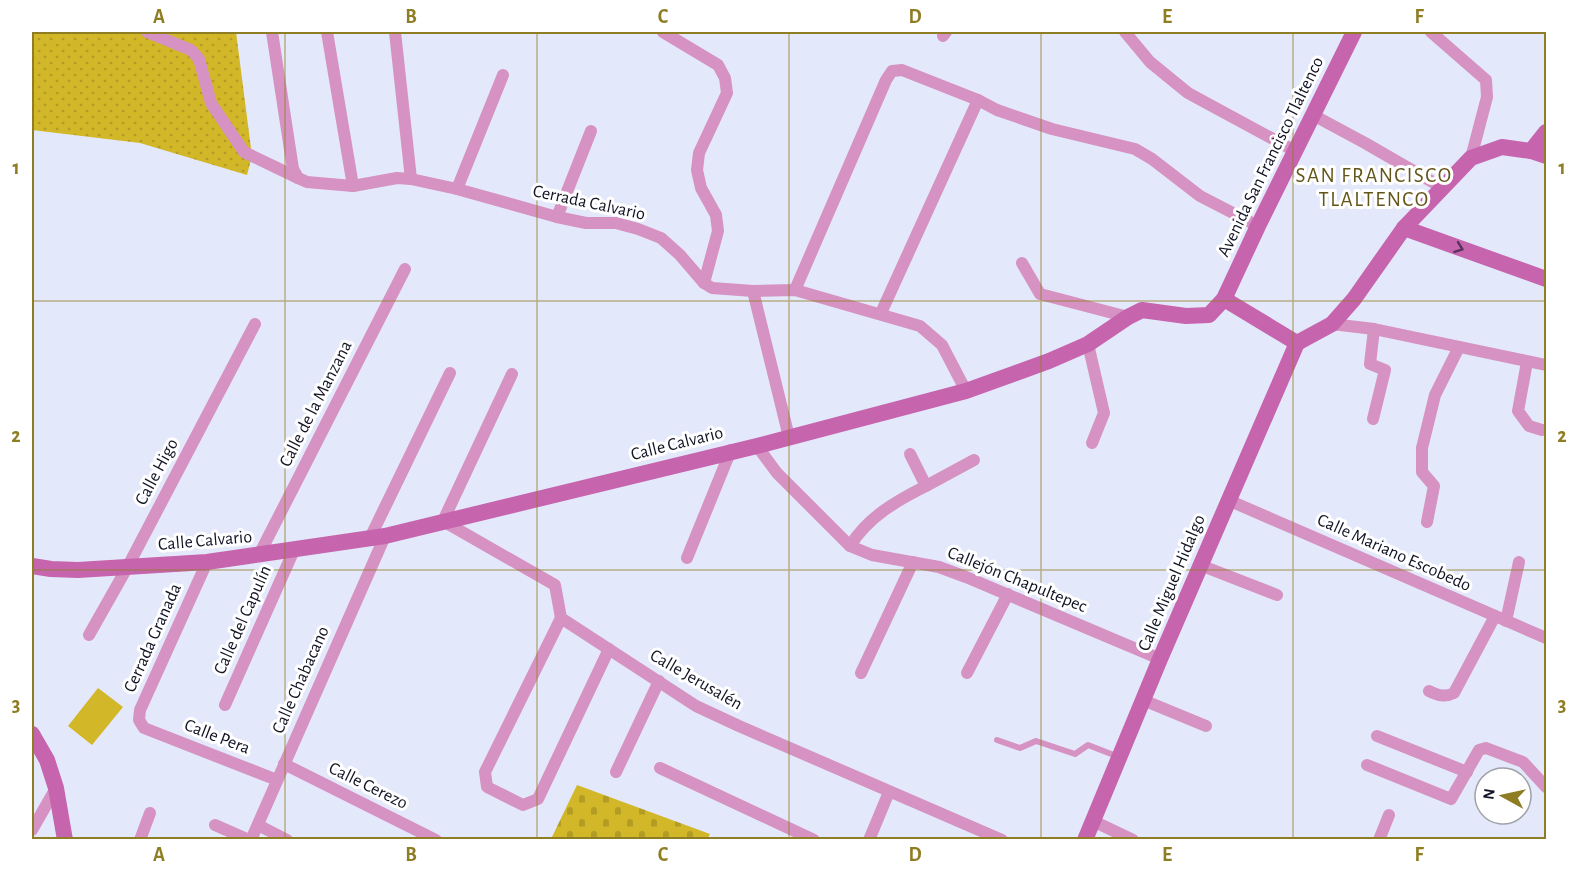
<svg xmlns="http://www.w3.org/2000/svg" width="1578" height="871" viewBox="0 0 1578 871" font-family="'Alegreya Sans',sans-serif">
  <defs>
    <pattern id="grass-dots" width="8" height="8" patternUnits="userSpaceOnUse" patternTransform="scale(1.5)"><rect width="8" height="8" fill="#d2b728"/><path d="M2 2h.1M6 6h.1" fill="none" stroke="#b39c24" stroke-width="1.8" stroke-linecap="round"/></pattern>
    <pattern id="cemetery-stones" width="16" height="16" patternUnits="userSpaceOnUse" patternTransform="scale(1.5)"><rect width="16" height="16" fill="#d2b728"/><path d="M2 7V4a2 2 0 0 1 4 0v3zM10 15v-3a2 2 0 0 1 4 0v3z" fill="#b39c24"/></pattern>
  </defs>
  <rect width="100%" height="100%" fill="#e4e8fb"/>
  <!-- grass -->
  <polygon fill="url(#grass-dots)" points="32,32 236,32 252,156 247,175 140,143 32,130"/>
  <!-- cemetery -->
  <polygon fill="url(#cemetery-stones)" points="577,785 710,834 707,840 551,839"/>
  <!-- park -->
  <polygon fill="#d2b728" points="98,688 123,707 92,745 68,726"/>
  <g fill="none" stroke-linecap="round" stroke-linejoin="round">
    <!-- lane -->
    <polyline stroke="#d592c2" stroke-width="6" points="997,740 1020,748 1036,741 1075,754 1088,745 1119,757"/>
    <!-- street -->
    <g stroke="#d592c2" stroke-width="12">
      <polyline points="147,32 191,50 199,59 211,103 244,152 298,178"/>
      <polyline points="272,32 293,169 298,178 307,182 353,186 397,178 411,179 457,189 557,217 586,223 616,223 638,229 661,238 680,255 704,283 712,288 753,291 795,290 920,326 942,345 966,391"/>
      <polyline points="327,32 353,186"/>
      <polyline points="395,32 411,179"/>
      <polyline points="663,32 718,65 725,78 727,93 699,153 697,170 701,188 716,215 718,231 704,283"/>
      <polyline points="1125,32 1150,62 1188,93 1295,151"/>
      <polyline points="1431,32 1486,80 1487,97 1471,158"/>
      <polyline points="943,36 946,32"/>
      <polyline points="1313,115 1365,143 1443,188"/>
      <polyline points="457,189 503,75"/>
      <polyline points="557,217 591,131"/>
      <polyline points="1022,263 1040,294 1128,317"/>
      <polyline points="795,290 886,80 892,71 902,70 978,100 997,110 1052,129 1135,149 1152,159 1200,196 1258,226"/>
      <polyline points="753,291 789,437"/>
      <polyline points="881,313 978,100"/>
      <polyline points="1332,324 1374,329 1546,365"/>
      <polyline points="1088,344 1104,413 1092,443"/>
      <polyline points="1527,362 1518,411 1529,426 1542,430"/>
      <polyline points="512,374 443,521 555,585 561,618 696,706 739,726 1002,840"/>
      <polyline points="1373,419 1385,370 1370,364 1374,329"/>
      <polyline points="757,446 777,473 850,546 872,555 939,567 966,577 1160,659"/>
      <polyline points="910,454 926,486 974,460"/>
      <polyline points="1228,500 1546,638"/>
      <polyline points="1427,522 1434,486 1422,472 1422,448 1435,395 1459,347"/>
      <polyline points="369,540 450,373"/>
      <path d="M 850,546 C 868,517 896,501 926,486"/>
      <polyline points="259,555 405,269"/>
      <polyline points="687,558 731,450"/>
      <polyline points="207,562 140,710 139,720 144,728 277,780"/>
      <polyline points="1200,565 1277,595"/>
      <polyline points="561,618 485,772 487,787 523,805 538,799 609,649"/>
      <polyline points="1506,621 1519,562"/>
      <polyline points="89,635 128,566 255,324"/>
      <polyline points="861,673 913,562"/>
      <polyline points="967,673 1008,594"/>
      <path d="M 1429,691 C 1438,695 1444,698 1454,693 L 1495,616"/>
      <polyline points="1143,700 1206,726"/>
      <polyline points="225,705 294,550"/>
      <polyline points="1377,736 1467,772"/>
      <polyline points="284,764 436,840"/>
      <polyline points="1367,765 1451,799 1479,750 1486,748 1523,762 1546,787"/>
      <polyline points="660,768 814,840"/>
      <polyline points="616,772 659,681"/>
      <polyline points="1093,821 1133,840"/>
      <polyline points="215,825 249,840"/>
      <polyline points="258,825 287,840"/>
      <polyline points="32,830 56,788"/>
      <polyline points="140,840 150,813"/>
      <polyline points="251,840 385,536"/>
      <polyline points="869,840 889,792"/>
      <polyline points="1379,840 1389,815"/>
    </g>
    <!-- secondary -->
    <g stroke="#c664ad" stroke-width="16">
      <polyline points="1531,151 1546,132"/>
      <polyline points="1404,228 1546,279"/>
      <polyline points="1224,299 1258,226 1354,32"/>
      <polyline points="1297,343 1332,324 1354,299 1404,228 1471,158 1502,147 1531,151 1546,156"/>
      <polyline points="32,566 51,569 78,570 207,562 385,536 757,446 966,391 1049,361 1088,344 1128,317 1142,310 1186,316 1209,315 1224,299 1297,343"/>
      <polyline points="32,734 47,760 56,788 65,840"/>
      <polyline points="1085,840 1160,659 1297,343"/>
    </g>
  </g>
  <!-- one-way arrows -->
  <defs><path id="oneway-chevron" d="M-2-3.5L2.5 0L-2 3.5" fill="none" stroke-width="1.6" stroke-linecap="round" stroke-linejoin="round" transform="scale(1.5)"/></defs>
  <use stroke="#59335b" href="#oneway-chevron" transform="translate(1459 248) rotate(20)"/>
  <!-- grid -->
  <path fill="none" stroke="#8f7d23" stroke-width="1.5" stroke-opacity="0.55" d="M 285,32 L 285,840M 537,32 L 537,840M 789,32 L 789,840M 1041,32 L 1041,840M 1293,32 L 1293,840M 32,301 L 1546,301M 32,570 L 1546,570"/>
  <g text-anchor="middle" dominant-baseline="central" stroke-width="6" stroke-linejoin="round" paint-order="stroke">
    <!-- street labels -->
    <g font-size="18" fill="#111324" stroke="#fff">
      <text transform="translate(1271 157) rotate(-64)">Avenida San Francisco Tlaltenco</text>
      <text transform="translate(589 203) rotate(12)">Cerrada Calvario</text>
      <text transform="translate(316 404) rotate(-63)">Calle de la Manzana</text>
      <text transform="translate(677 444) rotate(-14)">Calle Calvario</text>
      <text transform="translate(157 472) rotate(-62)">Calle Higo</text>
      <text transform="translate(205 541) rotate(-5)">Calle Calvario</text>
      <text transform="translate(1394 553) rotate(24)">Calle Mariano Escobedo</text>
      <text transform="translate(1017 580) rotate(22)">Callejón Chapultepec</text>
      <text transform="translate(1172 583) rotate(-67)">Calle Miguel Hidalgo</text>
      <text transform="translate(243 620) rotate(-66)">Calle del Capulín</text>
      <text transform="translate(153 638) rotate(-66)">Cerrada Granada</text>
      <text transform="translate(301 680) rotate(-66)">Calle Chabacano</text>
      <text transform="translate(696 680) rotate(30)">Calle Jerusalén</text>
      <text transform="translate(217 737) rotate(21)">Calle Pera</text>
      <text transform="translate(368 786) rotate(26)">Calle Cerezo</text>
    </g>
    <!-- quarter labels -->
    <g font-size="21" letter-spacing="1.5" fill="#63561a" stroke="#fff">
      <text x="1374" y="175">SAN FRANCISCO<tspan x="1374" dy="24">TLALTENCO</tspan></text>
    </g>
  </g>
  <!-- border -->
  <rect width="1578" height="871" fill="none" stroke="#ffffff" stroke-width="66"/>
  <!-- north arrow -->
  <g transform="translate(1503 796) rotate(278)"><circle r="28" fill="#ffffff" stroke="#a0a1a7" stroke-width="1.5"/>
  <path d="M0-4.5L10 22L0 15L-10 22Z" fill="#8f7d23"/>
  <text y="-9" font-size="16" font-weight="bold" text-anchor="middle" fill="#111324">N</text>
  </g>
  <rect x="33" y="33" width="1512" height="805" fill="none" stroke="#8f7d23" stroke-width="2"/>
  <g font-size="20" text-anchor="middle" font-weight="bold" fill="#8f7d23">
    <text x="159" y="23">A</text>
    <text x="411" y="23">B</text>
    <text x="663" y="23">C</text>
    <text x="915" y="23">D</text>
    <text x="1167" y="23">E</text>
    <text x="1419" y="23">F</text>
    <text x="16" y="174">1</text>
    <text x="1562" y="174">1</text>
    <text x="16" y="442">2</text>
    <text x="1562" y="442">2</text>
    <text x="16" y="711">3</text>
    <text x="1562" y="711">3</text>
    <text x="159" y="861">A</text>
    <text x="411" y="861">B</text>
    <text x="663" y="861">C</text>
    <text x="915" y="861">D</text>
    <text x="1167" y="861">E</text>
    <text x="1419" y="861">F</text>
  </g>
</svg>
